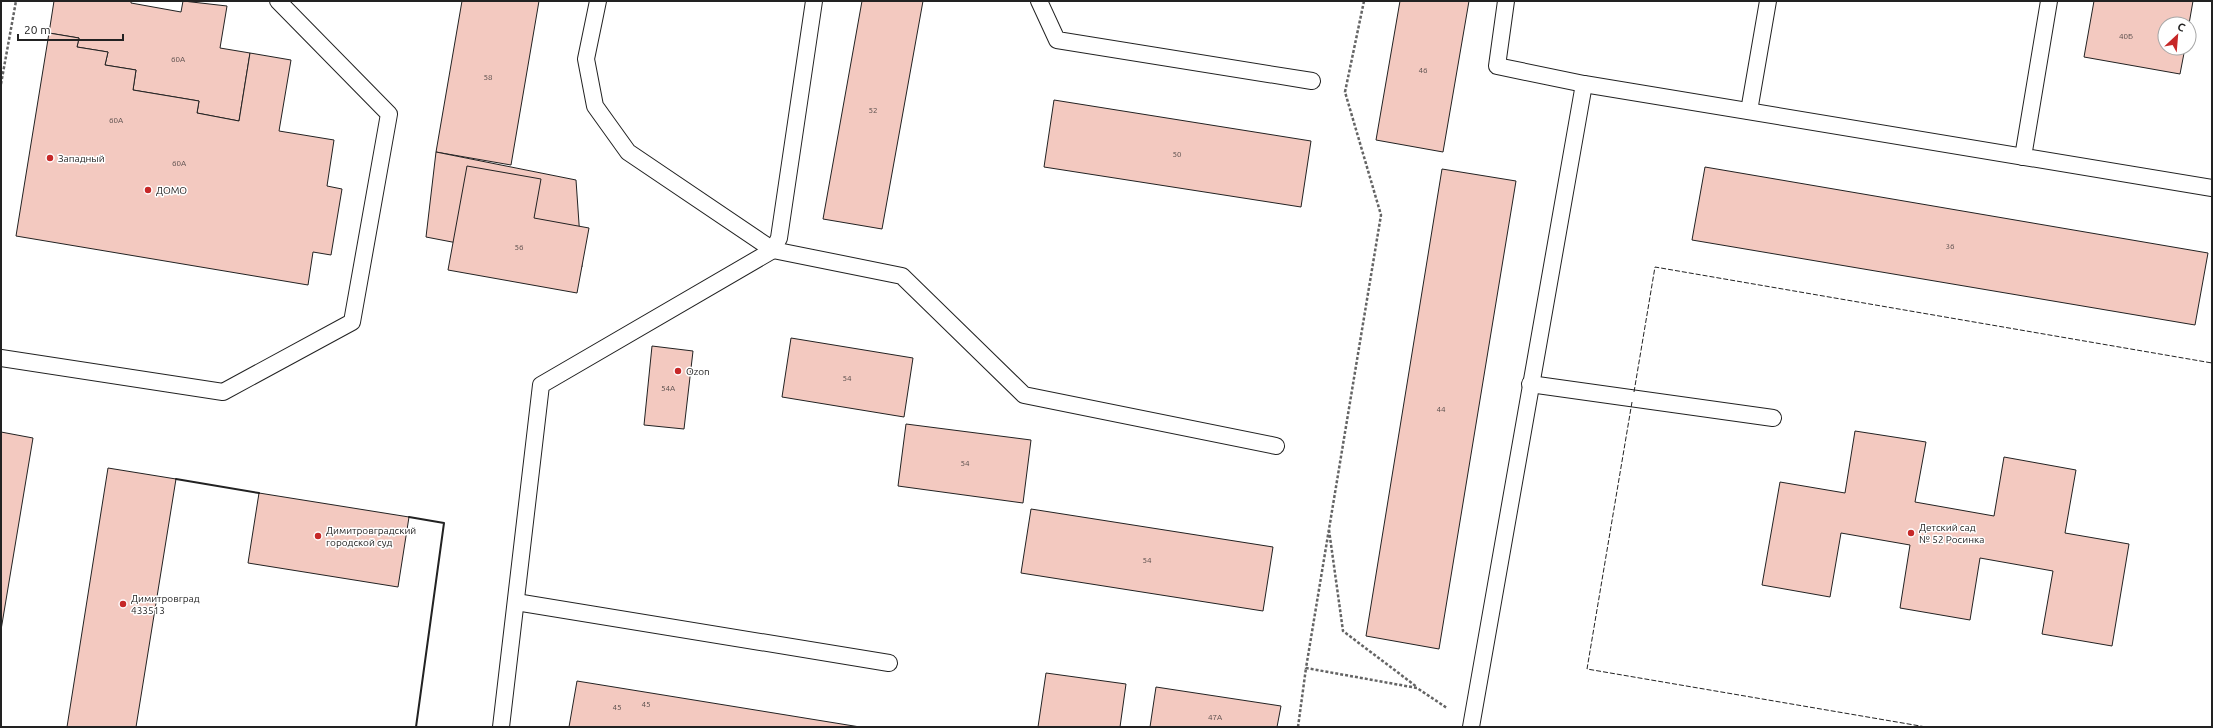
<svg xmlns="http://www.w3.org/2000/svg" width="2213" height="728" viewBox="0 0 2213 728" font-family="Ubuntu,sans-serif">
  <rect width="100%" height="100%" fill="#fff"/>
  <!-- building -->
  <g fill="#f3c9c0" stroke="#222">
    <polygon points="54,1 131,1 131,3 181,12 183,1 227,6 220,48 250,53 239,121 197,113 199,101 133,90 136,70 105,65 108,52 77,47 79,38 49,33"/>
    <polygon points="462,1 539,1 511,165 436,152"/>
    <polygon points="862,1 923,1 882,229 823,219"/>
    <polygon points="1400,1 1469,1 1443,152 1376,140"/>
    <polygon points="2094,1 2193,1 2189,24 2165,24 2165,48 2185,48 2180,74 2084,57"/>
    <polygon points="49,33 79,38 77,47 108,52 105,65 136,70 133,90 199,101 197,113 239,121 250,53 291,60 279,131 334,140 327,186 342,189 331,255 313,252 308,285 16,236"/>
    <polygon points="1054,100 1311,141 1301,207 1044,167"/>
    <polygon points="436,152 576,180 582,267 426,237"/>
    <polygon points="467,166 541,179 534,218 589,228 577,293 448,270"/>
    <polygon points="1705,167 2208,253 2195,325 1692,240"/>
    <polygon points="1442,169 1516,181 1439,649 1366,636"/>
    <polygon points="791,338 913,358 904,417 782,397"/>
    <polygon points="652,346 693,351 684,429 644,425"/>
    <polygon points="906,424 1031,440 1023,503 898,486"/>
    <polygon points="1855,431 1926,442 1915,502 1994,516 2004,457 2076,470 2065,533 2129,544 2112,646 2042,634 2053,571 1980,558 1970,620 1900,608 1910,545 1841,533 1830,597 1762,585 1780,482 1845,493"/>
    <polygon points="1,432 33,438 1,630"/>
    <polygon points="108,468 176,479 136,727 67,727"/>
    <polygon points="259,493 409,517 398,587 248,563"/>
    <polygon points="1031,509 1273,547 1263,611 1021,573"/>
    <polygon points="1046,673 1126,684 1120,727 1038,727"/>
    <polygon points="577,681 860,727 569,727"/>
    <polygon points="1156,687 1281,706 1277,727 1150,727"/>
  </g>
  <g fill="none" stroke-linecap="round" stroke-linejoin="round">
    <defs>
      <g id="service">
        <polyline points="598,1 586,59 595,106 628,152 773,250 902,276 1024,395 1276,446"/>
        <polyline points="1039,1 1057,40 1312,81"/>
        <polyline points="1584,84 2212,188"/>
        <polyline points="1749,111 1768,1"/>
        <polyline points="2023,157 2049,1"/>
        <polyline points="1,358 223,392 352,322 389,114 278,1"/>
        <polyline points="1530,384 1773,418"/>
        <polyline points="516,602 889,663"/>
        <polyline points="501,727 541,385 773,250 779,238 814,1"/>
        <polyline points="1471,727 1584,84 1497,66 1506,1"/>
      </g>
    </defs>
    <!-- service casing -->
    <use href="#service" stroke="#222" stroke-width="18"/>
    <!-- path -->
    <g stroke="#646464" stroke-width="2.5" stroke-dasharray="3 2" stroke-linecap="butt">
      <polyline points="1364,1 1345,92 1381,215 1306,668 1417,688 1447,708"/>
      <polyline points="1,84 16,1"/>
      <polyline points="1329,530 1343,631 1417,687"/>
      <polyline points="1298,727 1306,668"/>
    </g>
    <!-- service -->
    <use href="#service" stroke="#fff" stroke-width="16"/>
    <!-- fence -->
    <g stroke="#222" stroke-width="1" stroke-dasharray="5 2" stroke-linecap="butt">
      <polyline points="1634,392 1655,267 2212,363"/>
      <polyline points="1632,402 1587,669 1926,727"/>
    </g>
    <!-- wall -->
    <g stroke="#222" stroke-width="2">
      <polyline points="176,479 259,493"/>
      <polyline points="409,517 444,523 416,727"/>
    </g>
  </g>
  <!-- markers -->
  <g fill="#c62828" stroke="#fff" stroke-width="1.5">
    <circle cx="50" cy="158" r="4"/>
    <circle cx="148" cy="190" r="4"/>
    <circle cx="678" cy="371" r="4"/>
    <circle cx="1911" cy="533" r="4"/>
    <circle cx="318" cy="536" r="4"/>
    <circle cx="123" cy="604" r="4"/>
  </g>
  <g text-anchor="middle" dominant-baseline="central" stroke-width="3" stroke-linejoin="round" paint-order="stroke">
    <!-- number labels -->
    <g font-size="8" fill="#564c4a">
      <text x="2126" y="36">40Б</text>
      <text x="178" y="59">60А</text>
      <text x="1423" y="70">46</text>
      <text x="488" y="77">58</text>
      <text x="873" y="110">52</text>
      <text x="116" y="120">60А</text>
      <text x="1177" y="154">50</text>
      <text x="179" y="163">60А</text>
      <text x="1950" y="246">36</text>
      <text x="519" y="247">56</text>
      <text x="847" y="378">54</text>
      <text x="668" y="388">54А</text>
      <text x="1441" y="409">44</text>
      <text x="965" y="463">54</text>
      <text x="1147" y="560">54</text>
      <text x="646" y="704">45</text>
      <text x="617" y="707">45</text>
      <text x="1215" y="717">47А</text>
    </g>
    <!-- poi labels -->
    <g font-size="10" fill="#222" stroke="#fff" text-anchor="start">
      <text x="58" y="158">Западный</text>
      <text x="156" y="190">ДОМО</text>
      <text x="686" y="371">Ozon</text>
      <text x="1919" y="527">Детский сад<tspan x="1919" dy="12">№ 52 Росинка</tspan></text>
      <text x="326" y="530">Димитровградский<tspan x="326" dy="12">городской суд</tspan></text>
      <text x="131" y="598">Димитровград<tspan x="131" dy="12">433513</tspan></text>
    </g>
  </g>
  <!-- border -->
  <rect width="2213" height="728" fill="none" stroke="#222222" stroke-width="4"/>
  <!-- north arrow -->
  <g transform="translate(2177 36) rotate(26)"><circle r="19" fill="#ffffff" stroke="#a7a7a7"/>
  <path d="M0-3L7 15L0 10L-7 15Z" fill="#c62828"/>
  <text y="-6" font-size="11" font-weight="bold" text-anchor="middle" fill="#222222">С</text>
  </g>
  <!-- scale -->
  <path d="M18 34v6h105v-6" fill="none" stroke="#222222" stroke-width="2"/>
  <text x="24" y="34" font-size="12" fill="#222222" stroke="#ffffff" stroke-width="3" paint-order="stroke">20 m</text>
</svg>
